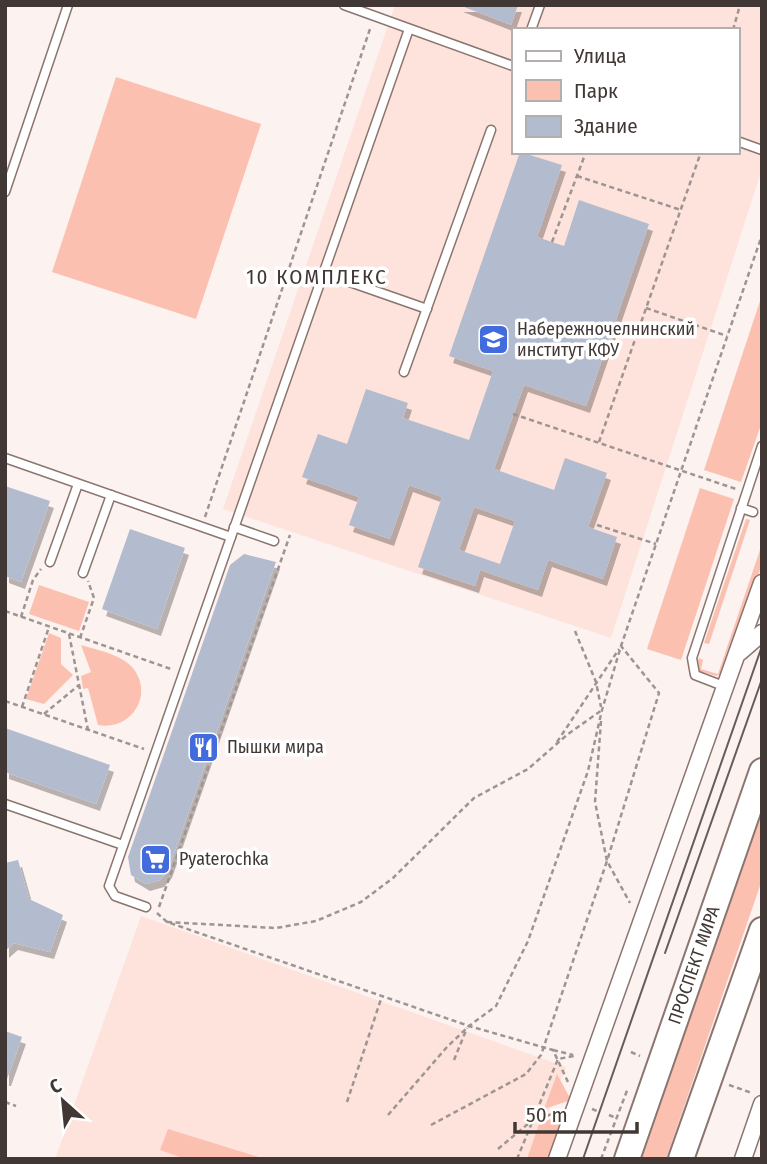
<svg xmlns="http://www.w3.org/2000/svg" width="767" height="1164" viewBox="0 0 767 1164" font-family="'Fira Sans Condensed',sans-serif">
  <defs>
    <filter id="shadow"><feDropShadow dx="4" dy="7" stdDeviation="0" flood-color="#0004"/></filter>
  </defs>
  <rect width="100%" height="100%" fill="#fcf2f0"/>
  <!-- built -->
  <g fill="#fde3dc" fill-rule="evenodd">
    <path d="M 395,5 L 762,5 L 762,169 L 611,638 L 223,509 ZM 513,30 L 737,30 L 737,152 L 513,152 Z"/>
    <polygon points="141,916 566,1067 531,1159 55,1159"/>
  </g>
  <!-- green -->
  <g fill="#fbc0b0">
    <polygon points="116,77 261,124 196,319 52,272"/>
    <polygon points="762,295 762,422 741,482 704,470"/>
    <polygon points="700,488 734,499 681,660 647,649"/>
    <polygon points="746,519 750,520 709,644 704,643"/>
    <polygon points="762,544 762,564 725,672 716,676 699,671 696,665 699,658 703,660 701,669 718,674"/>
    <polygon points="39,585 89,602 79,631 29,614"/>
    <polygon points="49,633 61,638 61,664 73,675 44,704 26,699"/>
    <path d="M 81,645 C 97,650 120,654 132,667 C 155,694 132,731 98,725 L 88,688 L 83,689 L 81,676 L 91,672 Z"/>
    <polygon points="762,806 762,880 666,1159 640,1159"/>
    <polygon points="557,1074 571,1100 544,1109"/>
    <polygon points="565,1113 549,1159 527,1159 539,1124"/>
    <polygon points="168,1129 265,1159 185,1159 160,1150"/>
  </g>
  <!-- building -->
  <g fill="#b3bbce" fill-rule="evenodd" filter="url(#shadow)">
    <polygon points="459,5 518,5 511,25"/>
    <path d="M 520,152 L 562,165 L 537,237 L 564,246 L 579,200 L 649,224 L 586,406 L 524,385 L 494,469 L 554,490 L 565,458 L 607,473 L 588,527 L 617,537 L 603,579 L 548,560 L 538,590 L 480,570 L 475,586 L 418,567 L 442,497 L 409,485 L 390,539 L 349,525 L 359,497 L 302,477 L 318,434 L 347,444 L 366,389 L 408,403 L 403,418 L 469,440 L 493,371 L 449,356 ZM 474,507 L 515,521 L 500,564 L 459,550 Z"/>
    <polygon points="5,486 50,501 21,582 5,576"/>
    <polygon points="130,529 185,548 157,629 102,609"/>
    <polygon points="244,554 276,562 168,871 160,880 146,884 131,875 128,857 230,565"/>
    <polygon points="5,728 110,765 96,804 5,772"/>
    <polygon points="18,860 29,899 63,915 50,952 14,943 5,951 5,863"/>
    <polygon points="5,1031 22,1037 7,1079 5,1079"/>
  </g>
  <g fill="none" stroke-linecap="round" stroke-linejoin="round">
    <defs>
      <g id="lane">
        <polyline points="344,5 513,66"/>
        <polyline points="531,30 540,5"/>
        <polyline points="737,141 762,150"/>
        <polyline points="5,192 68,5"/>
        <polyline points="324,273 427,309"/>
        <polyline points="404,372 491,130"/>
        <polyline points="5,458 231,537 109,886 115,896 146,907"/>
        <polyline points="741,508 753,512"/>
        <polyline points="234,527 274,541"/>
        <polyline points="231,537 409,29"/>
        <polyline points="50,562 78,484"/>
        <polyline points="83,573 111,495"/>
        <polyline points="726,687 695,675 692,658 762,446"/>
        <polyline points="5,804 123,845"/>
      </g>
      <g id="street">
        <polyline points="740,652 762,633"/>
        <polyline points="557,1159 762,583"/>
        <polyline points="743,1159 762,1104"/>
      </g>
      <g id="primary">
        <polyline points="627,1159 762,771"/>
        <polyline points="681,1159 762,930"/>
      </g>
    </defs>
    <!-- lane casing -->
    <use href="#lane" stroke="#8a756f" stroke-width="11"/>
    <!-- street casing -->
    <use href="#street" stroke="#8a756f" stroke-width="19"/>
    <!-- primary casing -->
    <use href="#primary" stroke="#8a756f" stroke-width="28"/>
    <!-- path -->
    <g stroke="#9e9492" stroke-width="2.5" stroke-dasharray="5 3.5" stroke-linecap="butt">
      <polyline points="733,30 740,5"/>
      <polyline points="577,176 681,210"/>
      <polyline points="552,242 586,152"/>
      <polyline points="646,308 727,336"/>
      <polyline points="513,414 736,489"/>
      <polyline points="599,442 701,152"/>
      <polyline points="205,517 371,26"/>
      <polyline points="597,525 656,544"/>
      <polyline points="5,611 171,669"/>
      <polyline points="21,617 33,580 41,569"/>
      <polyline points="575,631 596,682 601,707"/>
      <polyline points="69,634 88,730"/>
      <polyline points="80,638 94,598 88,581"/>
      <polyline points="5,701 144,749"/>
      <polyline points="22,707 49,627"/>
      <polyline points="44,714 79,685"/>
      <polyline points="601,721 595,802 607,861 630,903"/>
      <polyline points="557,742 619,649"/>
      <polyline points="159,907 290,535"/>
      <polyline points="157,913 167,922 469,1026 553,1050 568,1082"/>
      <polyline points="167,922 276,928 316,921 361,902 393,878 474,798 528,769 568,734 602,710"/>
      <polyline points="553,1050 573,1055"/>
      <polyline points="631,1052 640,1056"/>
      <polyline points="454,1060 467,1028"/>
      <polyline points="729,1085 752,1093"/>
      <polyline points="5,1102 16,1106"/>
      <polyline points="347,1102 382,996"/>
      <polyline points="592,1109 599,1112"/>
      <polyline points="388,1115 447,1047 469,1026 496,1006 528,941 588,771 602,710 621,646 762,235"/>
      <polyline points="609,1115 616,1118"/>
      <polyline points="431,1125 526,1074 541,1055 607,861 659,693 621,646"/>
      <polyline points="498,1149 529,1123 557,1112"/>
      <polyline points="517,1159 558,1059 574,1056"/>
      <polyline points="601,1159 628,1088"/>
    </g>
    <!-- lane -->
    <use href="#lane" stroke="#fff" stroke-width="8"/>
    <!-- street -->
    <use href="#street" stroke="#fff" stroke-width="16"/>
    <!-- primary -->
    <use href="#primary" stroke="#fff" stroke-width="24"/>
    <!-- tram -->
    <g stroke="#665d5a" stroke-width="2">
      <polyline points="665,953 762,679"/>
      <polyline points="583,1159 762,646"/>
    </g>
  </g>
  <!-- icons -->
  <defs>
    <symbol id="university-square" viewBox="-11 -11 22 22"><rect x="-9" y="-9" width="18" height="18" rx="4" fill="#426bdd" stroke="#fff"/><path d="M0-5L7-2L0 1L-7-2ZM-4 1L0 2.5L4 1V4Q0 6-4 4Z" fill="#fff"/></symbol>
    <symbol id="restaurant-square" viewBox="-11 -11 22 22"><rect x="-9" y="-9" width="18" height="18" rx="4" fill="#426bdd" stroke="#fff"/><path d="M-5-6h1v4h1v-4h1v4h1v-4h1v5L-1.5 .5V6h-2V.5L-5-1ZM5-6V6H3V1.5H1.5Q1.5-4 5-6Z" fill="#fff"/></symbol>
    <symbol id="supermarket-square" viewBox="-11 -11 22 22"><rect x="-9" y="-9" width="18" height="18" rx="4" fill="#426bdd" stroke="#fff"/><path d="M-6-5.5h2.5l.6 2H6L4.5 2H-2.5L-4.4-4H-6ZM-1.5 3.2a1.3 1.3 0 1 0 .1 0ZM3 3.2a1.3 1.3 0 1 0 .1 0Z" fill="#fff"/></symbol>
  </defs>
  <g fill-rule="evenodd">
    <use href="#university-square" x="476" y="322" width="35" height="35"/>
    <use href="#restaurant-square" x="186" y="730" width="35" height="35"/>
    <use href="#supermarket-square" x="138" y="842" width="35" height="35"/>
  </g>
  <g text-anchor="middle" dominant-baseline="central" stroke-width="7" stroke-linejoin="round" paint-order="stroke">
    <!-- poi labels -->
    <g font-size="18" fill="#413835" stroke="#fff" text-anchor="start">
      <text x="517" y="329">Набережночелнинский<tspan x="517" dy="21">институт КФУ</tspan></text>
      <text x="227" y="747">Пышки мира</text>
      <text x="179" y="859">Pyaterochka</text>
    </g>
    <!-- street labels -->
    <g font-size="18" fill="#413835" stroke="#fff">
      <text transform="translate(694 965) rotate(-71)">ПРОСПЕКТ МИРА</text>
    </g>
    <!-- quarter labels -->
    <g font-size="21" letter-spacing="2" fill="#413835" stroke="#fff">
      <text x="317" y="277">10 КОМПЛЕКС</text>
    </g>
  </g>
  <!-- border -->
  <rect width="767" height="1164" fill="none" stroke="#413835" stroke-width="14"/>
  <!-- legend -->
  <rect x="512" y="28" width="228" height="126" fill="#ffffff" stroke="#b3afae" stroke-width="2"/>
  <rect x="526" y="51" width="35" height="10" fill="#ffffff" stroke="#b3afae" stroke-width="2"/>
  <text x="574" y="63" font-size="21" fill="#413835">Улица</text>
  <rect x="526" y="80" width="35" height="21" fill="#fbc0b0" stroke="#b3afae" stroke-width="2"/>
  <text x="574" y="98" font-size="21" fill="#413835">Парк</text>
  <rect x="526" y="116" width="35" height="21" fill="#b3bbce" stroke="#b3afae" stroke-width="2"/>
  <text x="574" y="133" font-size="21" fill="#413835">Здание</text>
  <!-- north arrow -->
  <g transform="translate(63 1101) rotate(333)" stroke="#ffffff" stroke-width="5" paint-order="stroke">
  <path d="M0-5L12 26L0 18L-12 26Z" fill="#413835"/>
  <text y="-10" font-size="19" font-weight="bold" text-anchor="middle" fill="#413835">С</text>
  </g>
  <!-- scale -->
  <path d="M515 1122v10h122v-10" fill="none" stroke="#413835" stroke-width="3.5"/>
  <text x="526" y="1122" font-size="21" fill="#413835" stroke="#ffffff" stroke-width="5" paint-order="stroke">50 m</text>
</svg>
